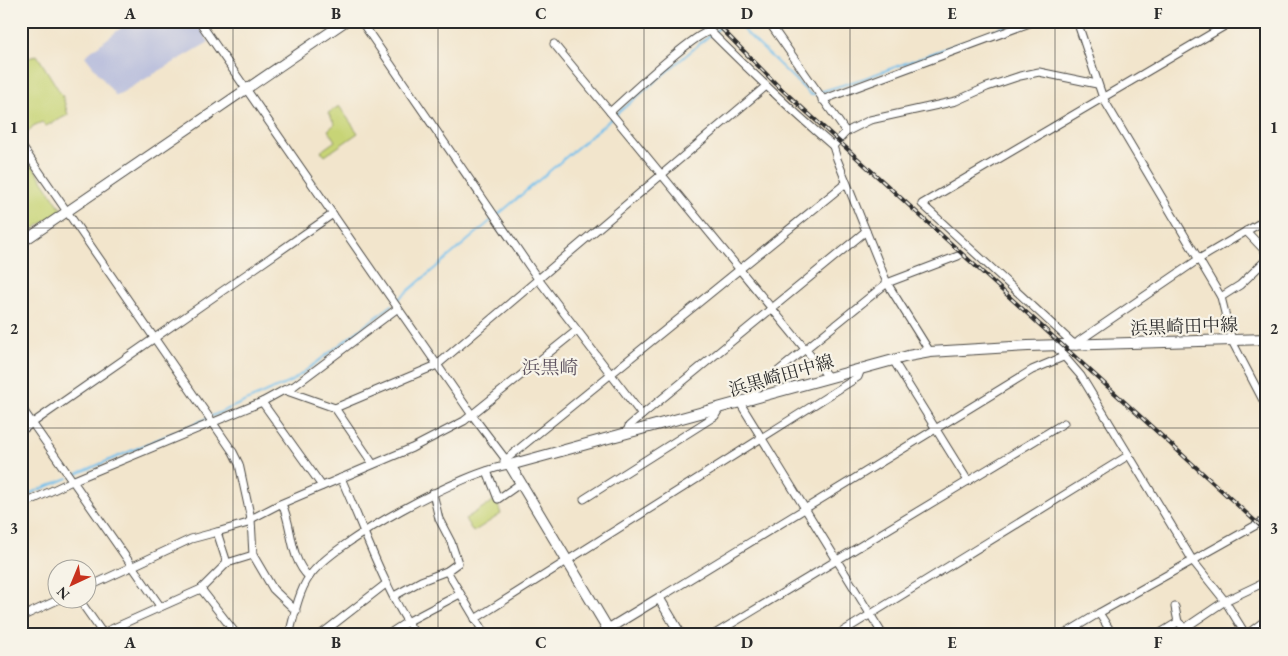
<svg xmlns="http://www.w3.org/2000/svg" width="1288" height="656" viewBox="0 0 1288 656" font-family="'EB Garamond','Noto Serif JP',serif">
  <rect width="100%" height="100%" fill="#f7f3e8"/>
  <filter id="ink" filterUnits="userSpaceOnUse"><feTurbulence type="fractalNoise" baseFrequency=".02" numOctaves="2"/><feDisplacementMap in="SourceGraphic" scale="10" xChannelSelector="R" yChannelSelector="G"/><feConvolveMatrix kernelMatrix="1 2 1 2 8 2 1 2 1" color-interpolation-filters="sRGB"/></filter>
  <filter id="wash" filterUnits="userSpaceOnUse"><feTurbulence type="fractalNoise" baseFrequency=".0096" numOctaves="4" result="noise"/><feDisplacementMap in="SourceGraphic" scale="20" xChannelSelector="R" yChannelSelector="G"/><feGaussianBlur stdDeviation="1.12" result="paint"/><feColorMatrix in="noise" values="0 0 0 0 0 0 0 0 0 0 0 0 0 0 0 0 0 1.4 0 .05"/><feComposite in="paint" operator="in"/></filter>
  <g filter="url(#wash)">
    <rect width="100%" height="100%" fill="#f2e5cc"/>
    <!-- industrial -->
    <polygon fill="#bec2dd" points="130,21 195,21 209,42 116,96 85,56"/>
    <!-- green -->
    <g fill="#c7d476" stroke="#798050">
      <polygon points="37,55 63,97 68,115 46,126 42,122 33,126 21,141 21,61"/>
      <polygon points="339,106 358,133 325,156 321,151 335,141 328,130 335,124 328,113"/>
      <polygon points="21,148 62,210 21,237"/>
      <polygon points="496,499 501,514 473,532 465,519"/>
    </g>
    <g fill="none" stroke-linecap="round" stroke-linejoin="round">
      <!-- stream -->
      <g stroke="#72bfec" stroke-width="2">
        <polyline points="734,21 811,95 815,94"/>
        <polyline points="714,32 728,21"/>
        <polyline points="820,92 865,78 1020,21"/>
        <polyline points="395,302 710,35"/>
        <polyline points="212,416 292,381 392,305"/>
        <polyline points="72,476 208,418"/>
        <polyline points="21,497 68,478"/>
      </g>
    </g>
  </g>
  <g filter="url(#ink)">
    <g fill="none" stroke-linecap="round" stroke-linejoin="round">
      <defs>
        <g id="minor">
          <polyline points="199,21 472,415 510,465"/>
          <polyline points="361,21 538,279 642,415 629,426 626,434"/>
          <polyline points="768,21 846,132 870,120 956,101 987,87 1020,76 1039,72 1097,84"/>
          <polyline points="1077,21 1103,98 1221,297 1232,341 1267,408"/>
          <polyline points="1233,21 922,204 1076,346 1079,341 1199,259 1267,219"/>
          <polyline points="554,44 829,378"/>
          <polyline points="822,100 1035,21"/>
          <path d="M 610,112 C 628,96 692,35 710,31 C 750,71 790,109 833,146"/>
          <polyline points="846,132 833,146 837,159 887,283 930,352"/>
          <polyline points="21,145 233,452 239,464 251,519 253,555 273,589 296,611"/>
          <polyline points="1246,231 1267,253"/>
          <polyline points="1221,297 1240,285 1267,259"/>
          <polyline points="1056,347 1081,376 1193,561 1225,601 1246,635"/>
          <polyline points="893,360 968,481 1064,423"/>
          <polyline points="284,390 262,402 322,486"/>
          <polyline points="752,400 751,393 887,283 958,256"/>
          <polyline points="740,403 883,635"/>
          <polyline points="21,407 160,606"/>
          <polyline points="335,408 284,390 294,386 398,308"/>
          <polyline points="642,415 866,231"/>
          <polyline points="21,431 333,214"/>
          <polyline points="504,461 846,183"/>
          <polyline points="373,464 335,408 437,365 765,87"/>
          <polyline points="487,471 498,499 521,483"/>
          <path d="M 341,478 C 365,531 383,587 416,635"/>
          <polyline points="433,493 439,519 451,542 458,563 447,571"/>
          <polyline points="584,499 715,416 719,409"/>
          <polyline points="21,503 28,502 72,481 262,402"/>
          <path d="M 282,504 C 293,527 289,558 309,577"/>
          <polyline points="227,563 217,532 248,523 251,519 278,505 412,448 464,421 576,331"/>
          <polyline points="88,587 191,539 217,532"/>
          <polyline points="201,589 237,635"/>
          <polyline points="394,596 421,581 447,571 485,635"/>
          <polyline points="78,598 104,635"/>
          <polyline points="659,598 1032,370 1063,357"/>
          <polyline points="1175,607 1178,622"/>
          <polyline points="1099,613 1267,519"/>
          <polyline points="21,617 62,598"/>
          <polyline points="475,619 858,377 861,369"/>
          <polyline points="98,635 201,589 227,563 253,555"/>
          <path d="M 289,635 C 294,617 298,593 309,577 C 332,542 467,470 510,465"/>
          <polyline points="320,635 387,583"/>
          <polyline points="387,635 407,622 460,594"/>
          <polyline points="713,635 968,481"/>
          <polyline points="837,635 1129,455"/>
          <polyline points="1063,635 1099,613 1113,635"/>
          <polyline points="1157,635 1178,622 1185,628 1225,601 1267,581"/>
          <polyline points="1246,635 1267,619"/>
        </g>
        <g id="tertiary">
          <polyline points="21,243 346,21"/>
          <polyline points="608,629 659,598 681,635"/>
        </g>
        <polyline id="secondary" points="600,635 608,629 510,465 908,356 930,352 1028,346 1267,339"/>
      </defs>
      <!-- minor casing -->
      <use href="#minor" stroke="#494743" stroke-width="9"/>
      <!-- tertiary casing -->
      <use href="#tertiary" stroke="#494743" stroke-width="11"/>
      <!-- secondary casing -->
      <use href="#secondary" stroke="#494743" stroke-width="12"/>
      <!-- minor -->
      <use href="#minor" stroke="#fff" stroke-width="7"/>
      <!-- tertiary -->
      <use href="#tertiary" stroke="#fff" stroke-width="9"/>
      <!-- secondary -->
      <use href="#secondary" stroke="#fff" stroke-width="10"/>
      <defs>
        <polyline id="rail" points="714,21 776,84 1267,532"/>
      </defs>
      <!-- rail casing -->
      <use href="#rail" stroke="#2b2b2b" stroke-width="4"/>
      <!-- rail -->
      <use href="#rail" stroke="#f7f3e8" stroke-width="2" stroke-dasharray="5.5" stroke-linecap="butt"/>
    </g>
  </g>
  <!-- grid -->
  <path fill="none" stroke="#2b2b2b" stroke-width="1" stroke-opacity="0.55" d="M 233,21 L 233,635M 438,21 L 438,635M 644,21 L 644,635M 850,21 L 850,635M 1055,21 L 1055,635M 21,228 L 1267,228M 21,428 L 1267,428"/>
  <g text-anchor="middle" dominant-baseline="central" stroke-width="4.5" stroke-linejoin="round" paint-order="stroke">
    <!-- street labels -->
    <g font-size="18" fill="#2b2b2b" stroke="#f7f3e8">
      <text transform="translate(1184 326) rotate(-2)">浜黒崎田中線</text>
      <text transform="translate(781 375) rotate(-16)">浜黒崎田中線</text>
    </g>
    <!-- neighbourhood labels -->
    <g font-size="19" fill="#5f5461" stroke="#f7f3e8">
      <text x="550" y="367">浜黒崎</text>
    </g>
  </g>
  <!-- margin -->
  <rect width="1288" height="656" fill="none" stroke="#f7f3e8" stroke-width="55"/>
  <!-- north arrow -->
  <g transform="translate(72 584) rotate(224)"><circle r="24" fill="#f7f3e8" stroke="#a5a39c"/>
  <path d="M0-4L9 19L0 12L-9 19Z" fill="#c8321e"/>
  <text y="-8" font-size="14" font-weight="bold" text-anchor="middle" fill="#2b2b2b">N</text>
  </g>
  <rect x="28" y="28" width="1232" height="600" fill="none" stroke="#2b2b2b" stroke-width="2"/>
  <g font-size="16" text-anchor="middle" font-weight="bold" fill="#2b2b2b">
    <text x="130" y="19">A</text>
    <text x="336" y="19">B</text>
    <text x="541" y="19">C</text>
    <text x="747" y="19">D</text>
    <text x="952" y="19">E</text>
    <text x="1158" y="19">F</text>
    <text x="14" y="133">1</text>
    <text x="1274" y="133">1</text>
    <text x="14" y="334">2</text>
    <text x="1274" y="334">2</text>
    <text x="14" y="534">3</text>
    <text x="1274" y="534">3</text>
    <text x="130" y="648">A</text>
    <text x="336" y="648">B</text>
    <text x="541" y="648">C</text>
    <text x="747" y="648">D</text>
    <text x="952" y="648">E</text>
    <text x="1158" y="648">F</text>
  </g>
</svg>
